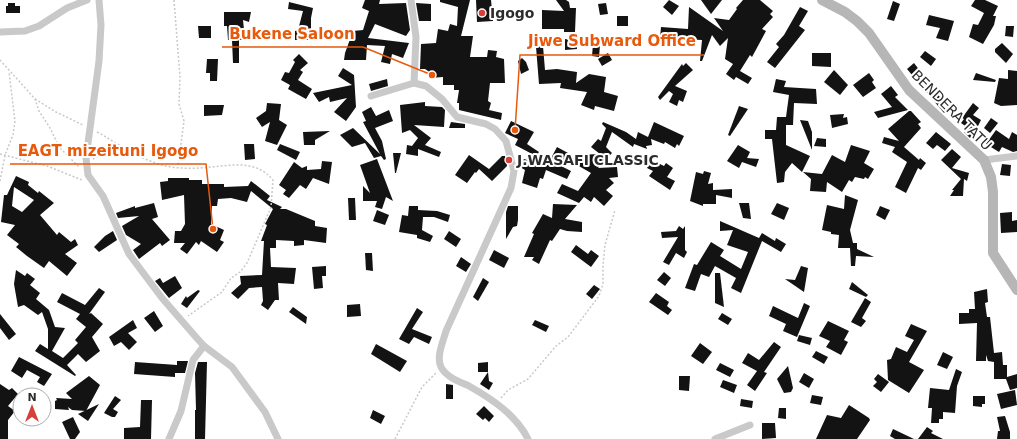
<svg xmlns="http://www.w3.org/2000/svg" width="1017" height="439" viewBox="0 0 1017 439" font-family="'DejaVu Sans',sans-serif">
  <rect width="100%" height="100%" fill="#fff"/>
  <!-- building -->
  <g fill="#131313" fill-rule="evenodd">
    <polygon points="365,0 380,0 379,4 406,3 410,30 406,36 375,24 368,38 409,43 403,58 392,54 390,64 381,62 385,46 367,45 366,60 344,60 345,53 353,31 363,30 369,11 362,8"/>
    <polygon points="440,0 470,0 461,36 473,36 470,57 487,57 488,50 497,51 496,57 504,59 505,83 490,83 488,101 491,103 489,110 502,113 501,120 459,110 459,103 457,103 459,90 454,90 454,85 443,85 443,77 430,78 431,73 425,69 420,69 421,44 436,43 438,29 448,31 450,24 457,26 458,7 440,2"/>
    <polygon points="476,0 491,0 493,21 477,22"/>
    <polygon points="556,0 566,0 569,2 570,8 576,8 575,32 564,32 564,29 542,29 542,10 564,11"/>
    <polygon points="669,0 679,6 672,15 663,7"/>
    <polygon points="701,0 722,0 711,14"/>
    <polygon points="743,0 760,0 773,11 770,14 773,17 762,29 766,31 752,57 750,55 740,71 752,78 748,84 736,77 734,80 726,74 733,64 725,59 728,38 720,46 712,35 702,61 700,61 702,40 660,38 661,27 688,29 689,7 723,31 714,18 729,20 737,9 736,8"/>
    <polygon points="975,0 985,0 998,6 993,16 996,16 994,25 983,44 969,37 973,24 978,25 984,13 971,6"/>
    <polygon points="893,1 900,4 894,21 887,19"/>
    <polygon points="289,2 313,8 311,18 311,40 295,40 295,31 298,30 303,11 288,9"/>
    <polygon points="8,3 15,3 15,6 20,6 20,13 6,13 6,6 8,6"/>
    <polygon points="416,3 431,4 431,21 419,21"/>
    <polygon points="606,3 608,14 600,15 598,4"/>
    <polygon points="800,7 808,11 799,26 805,30 775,68 767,62 779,47 776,44 784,35"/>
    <polygon points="224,12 251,12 249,22 243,20 245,39 239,40 239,63 233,63 232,40 228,40 227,26 224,26"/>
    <polygon points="929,15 954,21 948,41 936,38 940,28 926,25"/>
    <rect x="617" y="16" width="11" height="10"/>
    <polygon points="198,26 211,26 211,38 199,38"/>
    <polygon points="1006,26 1014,26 1013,37 1005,36"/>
    <polygon points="565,39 576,41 577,49 565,50"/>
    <polygon points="1002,43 1013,54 1006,63 995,52 995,49"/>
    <polygon points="593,44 600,45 599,57 592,56"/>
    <polygon points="543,46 545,70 557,69 577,72 576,83 589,74 606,77 604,92 618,96 614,111 595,106 594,110 581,105 587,92 560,88 561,83 539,84 536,47"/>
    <polygon points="925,51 936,59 931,66 920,57"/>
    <polygon points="608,53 612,60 602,66 598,59"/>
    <polygon points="812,53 831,53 831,67 812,66"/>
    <polygon points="299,54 308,63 300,70 303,72 298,80 312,89 306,99 288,89 290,85 281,80 285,72 289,73 295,62 293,60"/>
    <polygon points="522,58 526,62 529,70 521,74 518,61"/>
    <polygon points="207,59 218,59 217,81 210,81 210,73 206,73"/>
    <polygon points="686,63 693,70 675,86 687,91 683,102 679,100 677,106 669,102 673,94 669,91 660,100 658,97 682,64 683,66"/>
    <polygon points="914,63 949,109 944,113 907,69"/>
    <polygon points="343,68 354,75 356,107 346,121 334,112 347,98 330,102 329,97 319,102 313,93 352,85 338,76"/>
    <polygon points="834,70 848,85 840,95 824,82"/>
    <polygon points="1008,70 1017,71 1017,105 1001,106 994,103 999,78 1008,79"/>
    <polygon points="869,73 874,80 872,82 876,88 863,97 853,85"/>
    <polygon points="976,73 996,80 995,82 973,80"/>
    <polygon points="387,79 388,86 371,91 369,84"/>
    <polygon points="776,79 786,81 784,87 816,89 817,104 794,103 793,125 786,125 786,145 810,156 802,172 792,163 785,172 784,182 777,183 772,139 765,139 765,130 776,130 777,117 786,117 789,95 773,92"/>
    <polygon points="891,86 898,95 895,97 908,110 878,118 874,112 892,107 881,94"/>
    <polygon points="425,102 425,106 442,107 445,110 444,127 414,125 431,138 425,145 441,152 439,157 418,149 418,156 406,154 407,145 412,146 418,138 410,130 402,133 400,105"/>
    <polygon points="267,103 281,104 279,120 287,125 277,145 265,141 270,122 262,127 256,118 266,111"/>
    <polygon points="973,103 979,108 973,115 981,120 975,132 970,138 964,132 968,128 961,123 964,119 962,118"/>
    <polygon points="204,105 224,105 222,115 204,116"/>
    <polygon points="739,106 748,109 730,136 728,135"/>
    <polygon points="371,107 376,116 389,110 393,121 375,128 382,141 386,159 384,160 381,156 374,158 365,143 352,147 340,135 353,128 380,154 363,122 366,121 362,112"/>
    <polygon points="909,111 911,111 921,122 918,124 921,128 904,147 919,160 920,158 926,163 921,170 918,168 906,193 895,187 907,162 892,152 895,147 882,143 884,137 899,141 888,129"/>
    <polygon points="844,114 843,118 847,117 848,124 832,128 830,115"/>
    <polygon points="991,118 998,123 990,133 984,128"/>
    <polygon points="800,120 808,121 812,132 812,150"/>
    <polygon points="511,121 534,132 527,144 539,152 536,156 515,145 518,139 505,133"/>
    <polygon points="451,122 465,124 465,128 449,128"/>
    <polygon points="603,122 626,132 636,139 638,132 648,137 654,122 684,136 679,146 677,144 675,148 665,142 664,144 651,139 652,145 646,146 647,149 634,144 633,147 612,132 606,147 612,153 598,168 617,167 618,177 609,178 614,183 606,190 613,196 604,206 594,197 591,202 584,197 579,203 557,193 562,184 578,191 591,173 577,165 577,155 600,154 591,147 598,139 601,141 606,128 602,124"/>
    <polygon points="996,130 1009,139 1012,132 1017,135 1017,151 1013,152 1002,147 999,152 986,144"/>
    <polygon points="330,131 315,140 315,145 304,145 303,132"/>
    <polygon points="936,132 951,144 945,151 937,145 933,149 926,143"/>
    <polygon points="817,138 826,139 826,147 814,146"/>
    <polygon points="244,144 254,144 255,159 245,160"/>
    <polygon points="280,144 300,152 296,160 277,150"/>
    <polygon points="738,145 750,152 747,158 759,159 756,167 742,162 739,168 727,161"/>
    <polygon points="851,145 870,151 864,163 874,169 868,179 865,177 864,179 855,177 852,182 849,180 842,192 827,182 826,192 810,191 811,179 803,172 822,174 832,155 845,162"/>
    <polygon points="557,147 568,153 561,166 571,171 567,179 546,170 543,179 540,178 537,188 522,183 525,170 520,167 524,159 546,166 550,163 549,162"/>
    <polygon points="952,149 961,157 952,168 969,173 967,181 964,179 963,196 950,196 954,190 952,190 961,179 941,160"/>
    <polygon points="393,153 401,153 396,173 395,173"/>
    <polygon points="469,155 489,169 502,156 505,156 507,166 492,181 479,169 476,173 475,172 467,183 455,175"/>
    <polygon points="377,159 393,201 386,197 382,209 375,207 377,201 363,201 363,186 370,193 360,165"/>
    <polygon points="652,160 664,166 666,163 673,168 667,177 675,181 670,190 649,176 653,171 647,168"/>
    <polygon points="322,161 332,162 329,184 313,178 306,189 300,185 289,198 283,194 286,190 279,185 294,162 302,168 307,166 307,170 321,169"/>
    <polygon points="1002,164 1011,165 1010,176 1000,175"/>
    <polygon points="704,171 711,173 708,184 713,183 713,190 732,189 732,198 716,195 716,204 703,204 703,206 690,201 696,172 703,174"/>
    <path d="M 16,176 L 29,182 L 28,185 L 38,193 L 39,191 L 54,203 L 40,215 L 57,235 L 59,232 L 71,242 L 75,239 L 78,245 L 65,254 L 77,263 L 67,276 L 49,261 L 44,268 L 27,256 L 16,247 L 19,244 L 7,235 L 15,225 L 1,222 L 4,195 L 7,195 ZM 14,187 L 34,200 L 22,212 L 12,206 Z"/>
    <polygon points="168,178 189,178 189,180 202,180 202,184 224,184 224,187 248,186 251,181 270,196 267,200 282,207 280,209 286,209 315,221 315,226 327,228 326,243 304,240 304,245 294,246 294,241 276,240 276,248 270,248 271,267 296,268 294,284 278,283 279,300 275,300 268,310 261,305 263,301 262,287 249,288 238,299 231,293 241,284 240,276 262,275 264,241 261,241 267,225 265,224 273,209 251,191 247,202 231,198 218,199 217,206 212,206 211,224 224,230 220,240 224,242 217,252 201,241 199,245 196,242 187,254 180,249 185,243 174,243 175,231 181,231 185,224 184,195 162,200 160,182 168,181"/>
    <polygon points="845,195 858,200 850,230 853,243 857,243 857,249 874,257 856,256 855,266 851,266 850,248 838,248 839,235 831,234 831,232 822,230 827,205 844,209"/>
    <polygon points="348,198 355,198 356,220 349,220"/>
    <polygon points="154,203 158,217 152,219 170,240 162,246 160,243 139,259 133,250 141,244 126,235 122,226 139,216 118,218 116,213 135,206 135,208"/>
    <polygon points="739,203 749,203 751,219 743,218"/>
    <polygon points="777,203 789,208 784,220 771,214"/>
    <polygon points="553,204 577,205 565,219 582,222 582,232 567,231 560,229 552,241 550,240 539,264 532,260 534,257 524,257 534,234 532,233 543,214 552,218"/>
    <polygon points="409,206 418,206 418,210 437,211 450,215 448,222 434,217 423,217 422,230 433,236 430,242 417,238 417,235 399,232 402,215 408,216"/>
    <polygon points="508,206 518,206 518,220 517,226 513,227 506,239 506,212"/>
    <polygon points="880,206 890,210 885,220 876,215"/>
    <polygon points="377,210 389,215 385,225 373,221"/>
    <polygon points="1012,212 1012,221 1017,220 1017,232 1001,233 1000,213"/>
    <polygon points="720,221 759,238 762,233 775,241 776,238 786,244 781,252 762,241 741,293 731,288 736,278 715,266 709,277 701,274 695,291 685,288 694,264 697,265 711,242 724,250 720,256 741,269 748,252 727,245 733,230 720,231"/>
    <polygon points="679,226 683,229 685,226 685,250 687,252 684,258 676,253 669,265 663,262 678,237 662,238 661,232 676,231"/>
    <polygon points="113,231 117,240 99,252 94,247 105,236"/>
    <polygon points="449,231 461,239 456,247 444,239"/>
    <polygon points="576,245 588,254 591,250 599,256 591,267 571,252"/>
    <polygon points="494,250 509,258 504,268 489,260"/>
    <polygon points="365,253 372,253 373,271 366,270"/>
    <polygon points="461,257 471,264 466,272 456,266"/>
    <polygon points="326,266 326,276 322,276 323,288 314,289 312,267"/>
    <polygon points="801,266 808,268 804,292 785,279 795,280"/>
    <polygon points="16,270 25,276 27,273 35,279 30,285 40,293 36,299 49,310 55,327 65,328 52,351 63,358 78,343 75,340 86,327 76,319 80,314 57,302 62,293 85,305 99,288 105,292 89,314 91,313 103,324 92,337 100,351 86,362 78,354 67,365 76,375 75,376 35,351 40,344 48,349 48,329 42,312 38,315 24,305 18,307 14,284"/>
    <polygon points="664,272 671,278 665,286 657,280"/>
    <polygon points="715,273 720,273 724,307 715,303"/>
    <polygon points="175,276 182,288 169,298 155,281 160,278 163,283"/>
    <polygon points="483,278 489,282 478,301 473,297"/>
    <polygon points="852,282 868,295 866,297 849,289"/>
    <polygon points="594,285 600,289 592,299 586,294"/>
    <polygon points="987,289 988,302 985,303 987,317 990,317 994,353 1002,352 1003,365 1007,365 1007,377 1017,374 1017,388 1010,390 1006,379 994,379 994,362 988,361 986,355 986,361 976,361 977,323 959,324 959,313 969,313 969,309 975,309 974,292"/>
    <polygon points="198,290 200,291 187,308 181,304 186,296 187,298"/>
    <polygon points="656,293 669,302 667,306 672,310 668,315 649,302"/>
    <polygon points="865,298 871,302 862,318 866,321 861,327 851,322"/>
    <polygon points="804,303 810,306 797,337 783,331 786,324 769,316 773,306 798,318"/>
    <polygon points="360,304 361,316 347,317 347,305"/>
    <polygon points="293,307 307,317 306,324 289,312"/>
    <polygon points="417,308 423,312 412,329 432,337 429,344 414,337 409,344 399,339"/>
    <polygon points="154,311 163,326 155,332 144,318"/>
    <polygon points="722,313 732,319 728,325 718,319"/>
    <polygon points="0,314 16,334 9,340 0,328"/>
    <polygon points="133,320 137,328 128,333 137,342 129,350 121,342 114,346 109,337"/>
    <polygon points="535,320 549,326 546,332 532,325"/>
    <polygon points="828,321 849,331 844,340 848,342 841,355 826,347 830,341 819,336"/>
    <polygon points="911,324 927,331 909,362 924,370 909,393 888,380 887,360 891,359 896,347 907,352 914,340 905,336"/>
    <polygon points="799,335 812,338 810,345 797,341"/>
    <polygon points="774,342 781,347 764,372 767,373 755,391 747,385 757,371 742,363 748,353 759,360"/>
    <polygon points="700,343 712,352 703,364 691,356"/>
    <polygon points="376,344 407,361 400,372 371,354"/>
    <polygon points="816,351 828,357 824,364 812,357"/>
    <polygon points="943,352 953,357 947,369 937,365"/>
    <polygon points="19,357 52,374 44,386 37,382 40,377 27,370 22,378 11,371"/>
    <polygon points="177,361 188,361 185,373 175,373 175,377 134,374 135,362 177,365"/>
    <polygon points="198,362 207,362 205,439 195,439 195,410 196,410 195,373"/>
    <polygon points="488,362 488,372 478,372 478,363"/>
    <polygon points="720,363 734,370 730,377 716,370"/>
    <polygon points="788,366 793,388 791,392 784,393 777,379"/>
    <polygon points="956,369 962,372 957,386 955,413 943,412 943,419 939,419 939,423 931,423 932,408 928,408 930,388 949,390"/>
    <polygon points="488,372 489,381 493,383 489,390 480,384"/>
    <polygon points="804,373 814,379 809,388 799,382"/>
    <polygon points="878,374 889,382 881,392 873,386 877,382 874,379"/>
    <polygon points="89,376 100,385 86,411 72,410 68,407 69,410 55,409 55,401 57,400 56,398 72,399 66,393"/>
    <polygon points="679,376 690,376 689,391 679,390"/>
    <polygon points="723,380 737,385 734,393 720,387"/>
    <polygon points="0,384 9,390 12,388 18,394 8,406 15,411 8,420 8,439 0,439"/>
    <polygon points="446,384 453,385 453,399 446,399"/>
    <polygon points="1015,390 1017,405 1001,409 997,394"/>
    <polygon points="812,395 823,397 821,405 810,403"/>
    <polygon points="115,396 121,400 113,409 118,412 115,417 112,417 104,413"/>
    <polygon points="973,396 985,396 985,404 982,404 982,407 973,406"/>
    <polygon points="741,399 753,401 752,408 740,406"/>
    <polygon points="141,400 152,400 151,439 124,439 124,428 140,427"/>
    <polygon points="99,404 88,421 78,414"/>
    <polygon points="849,405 869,418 870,420 857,439 816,439 827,415 841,418"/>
    <polygon points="484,406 494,416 489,422 485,418 483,420 476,414"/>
    <polygon points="779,408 786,408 786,419 778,418"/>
    <polygon points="373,410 385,416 381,424 370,418"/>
    <polygon points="1005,416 1010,432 1010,439 997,439 998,431 1000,431 997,417"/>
    <polygon points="73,417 80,432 75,439 70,439 62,422"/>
    <polygon points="762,423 775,423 776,438 762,439"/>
    <polygon points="927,427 933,431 931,433 943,439 918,439"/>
    <polygon points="893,429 914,439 895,439 890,436"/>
  </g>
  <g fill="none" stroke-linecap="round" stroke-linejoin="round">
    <!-- path -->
    <g stroke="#c9c9c9" stroke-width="1.5" stroke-dasharray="2 2" stroke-linecap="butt">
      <polyline points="174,0 180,77 179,104 184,121 178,166"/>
      <polyline points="0,60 35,99 39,111 50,128 59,147 79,167"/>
      <polyline points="35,99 56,112 83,125"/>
      <path d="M 97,132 C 119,144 137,158 162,165 C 176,169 196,169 211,167 C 234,165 256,160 273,180 L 271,207 L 247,263 L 240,272 L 231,278 L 222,292 L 188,316"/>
      <polyline points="0,154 47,166 82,180"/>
      <polyline points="93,159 106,152 127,152"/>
      <polyline points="0,181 5,155 13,135 15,121 9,72"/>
      <polyline points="501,398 508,390 528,379 556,346 568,337 599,296 603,284 603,265 605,245 615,210"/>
      <polyline points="395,439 422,387 436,373"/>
    </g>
    <!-- minor -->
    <g stroke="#c9c9c9" stroke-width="7">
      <polyline points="99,0 101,25 99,61 86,158 88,175 103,196 129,254 162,298 195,336 204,346 232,367 265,412 278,439"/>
      <path d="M 411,0 L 416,37 L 414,83 L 426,86 L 442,99 L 457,117 L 486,124 L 495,129 L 506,141 L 514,171 L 511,188 L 446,331 C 443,342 436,357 441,367 C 446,377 460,382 469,386 C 492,399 516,415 528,439"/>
      <polyline points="0,32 25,31 39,26 67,8 87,0"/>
      <polyline points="371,96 414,83"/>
      <polyline points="984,160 1017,156"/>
      <polyline points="169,439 181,411 193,360 204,346"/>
      <polyline points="715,439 750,425"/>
    </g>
    <!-- secondary -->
    <polyline stroke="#b6b6b6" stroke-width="10" points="822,0 845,12 857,21 869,33 909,90 984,160 991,177 993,192 993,253 1017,290"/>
  </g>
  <!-- markers -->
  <g fill="#d73f3a" stroke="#fff" stroke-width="1.5">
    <circle cx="482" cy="13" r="4"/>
    <circle cx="509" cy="160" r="4"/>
  </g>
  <g text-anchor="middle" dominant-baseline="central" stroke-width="4" stroke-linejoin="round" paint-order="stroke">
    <!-- poi labels -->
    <g font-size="14" font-weight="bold" fill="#2c2c2c" stroke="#fff" text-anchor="start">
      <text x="490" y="13">Igogo</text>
      <text x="517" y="160">J.WASAFI CLASSIC</text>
    </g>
    <!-- street labels -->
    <g font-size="14" fill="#2c2c2c" stroke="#fff">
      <text transform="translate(952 110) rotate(45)">BENDERA TATU</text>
    </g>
  </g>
  <!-- callouts -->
  <path fill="none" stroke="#e8590c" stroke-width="1.5" d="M432 75L363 47H222M515 130L520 55H704M213 229L206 164H10"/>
  <g fill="#e8590c" stroke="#fff" stroke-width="1.5">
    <circle cx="432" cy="75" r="4"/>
    <circle cx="515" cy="130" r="4"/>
    <circle cx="213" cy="229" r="4"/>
  </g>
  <g font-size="15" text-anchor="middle" font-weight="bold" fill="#e8590c" stroke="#fff" stroke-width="4" stroke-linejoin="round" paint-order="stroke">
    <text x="292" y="39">Bukene Saloon</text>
    <text x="612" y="46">Jiwe Subward Office</text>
    <text x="108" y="156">EAGT mizeituni Igogo</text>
  </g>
  <!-- north arrow -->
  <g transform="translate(32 407)"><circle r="19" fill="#ffffff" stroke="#ababab"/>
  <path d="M0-3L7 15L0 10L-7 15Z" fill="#d73f3a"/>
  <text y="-6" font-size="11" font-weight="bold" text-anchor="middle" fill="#2c2c2c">N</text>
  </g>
</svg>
